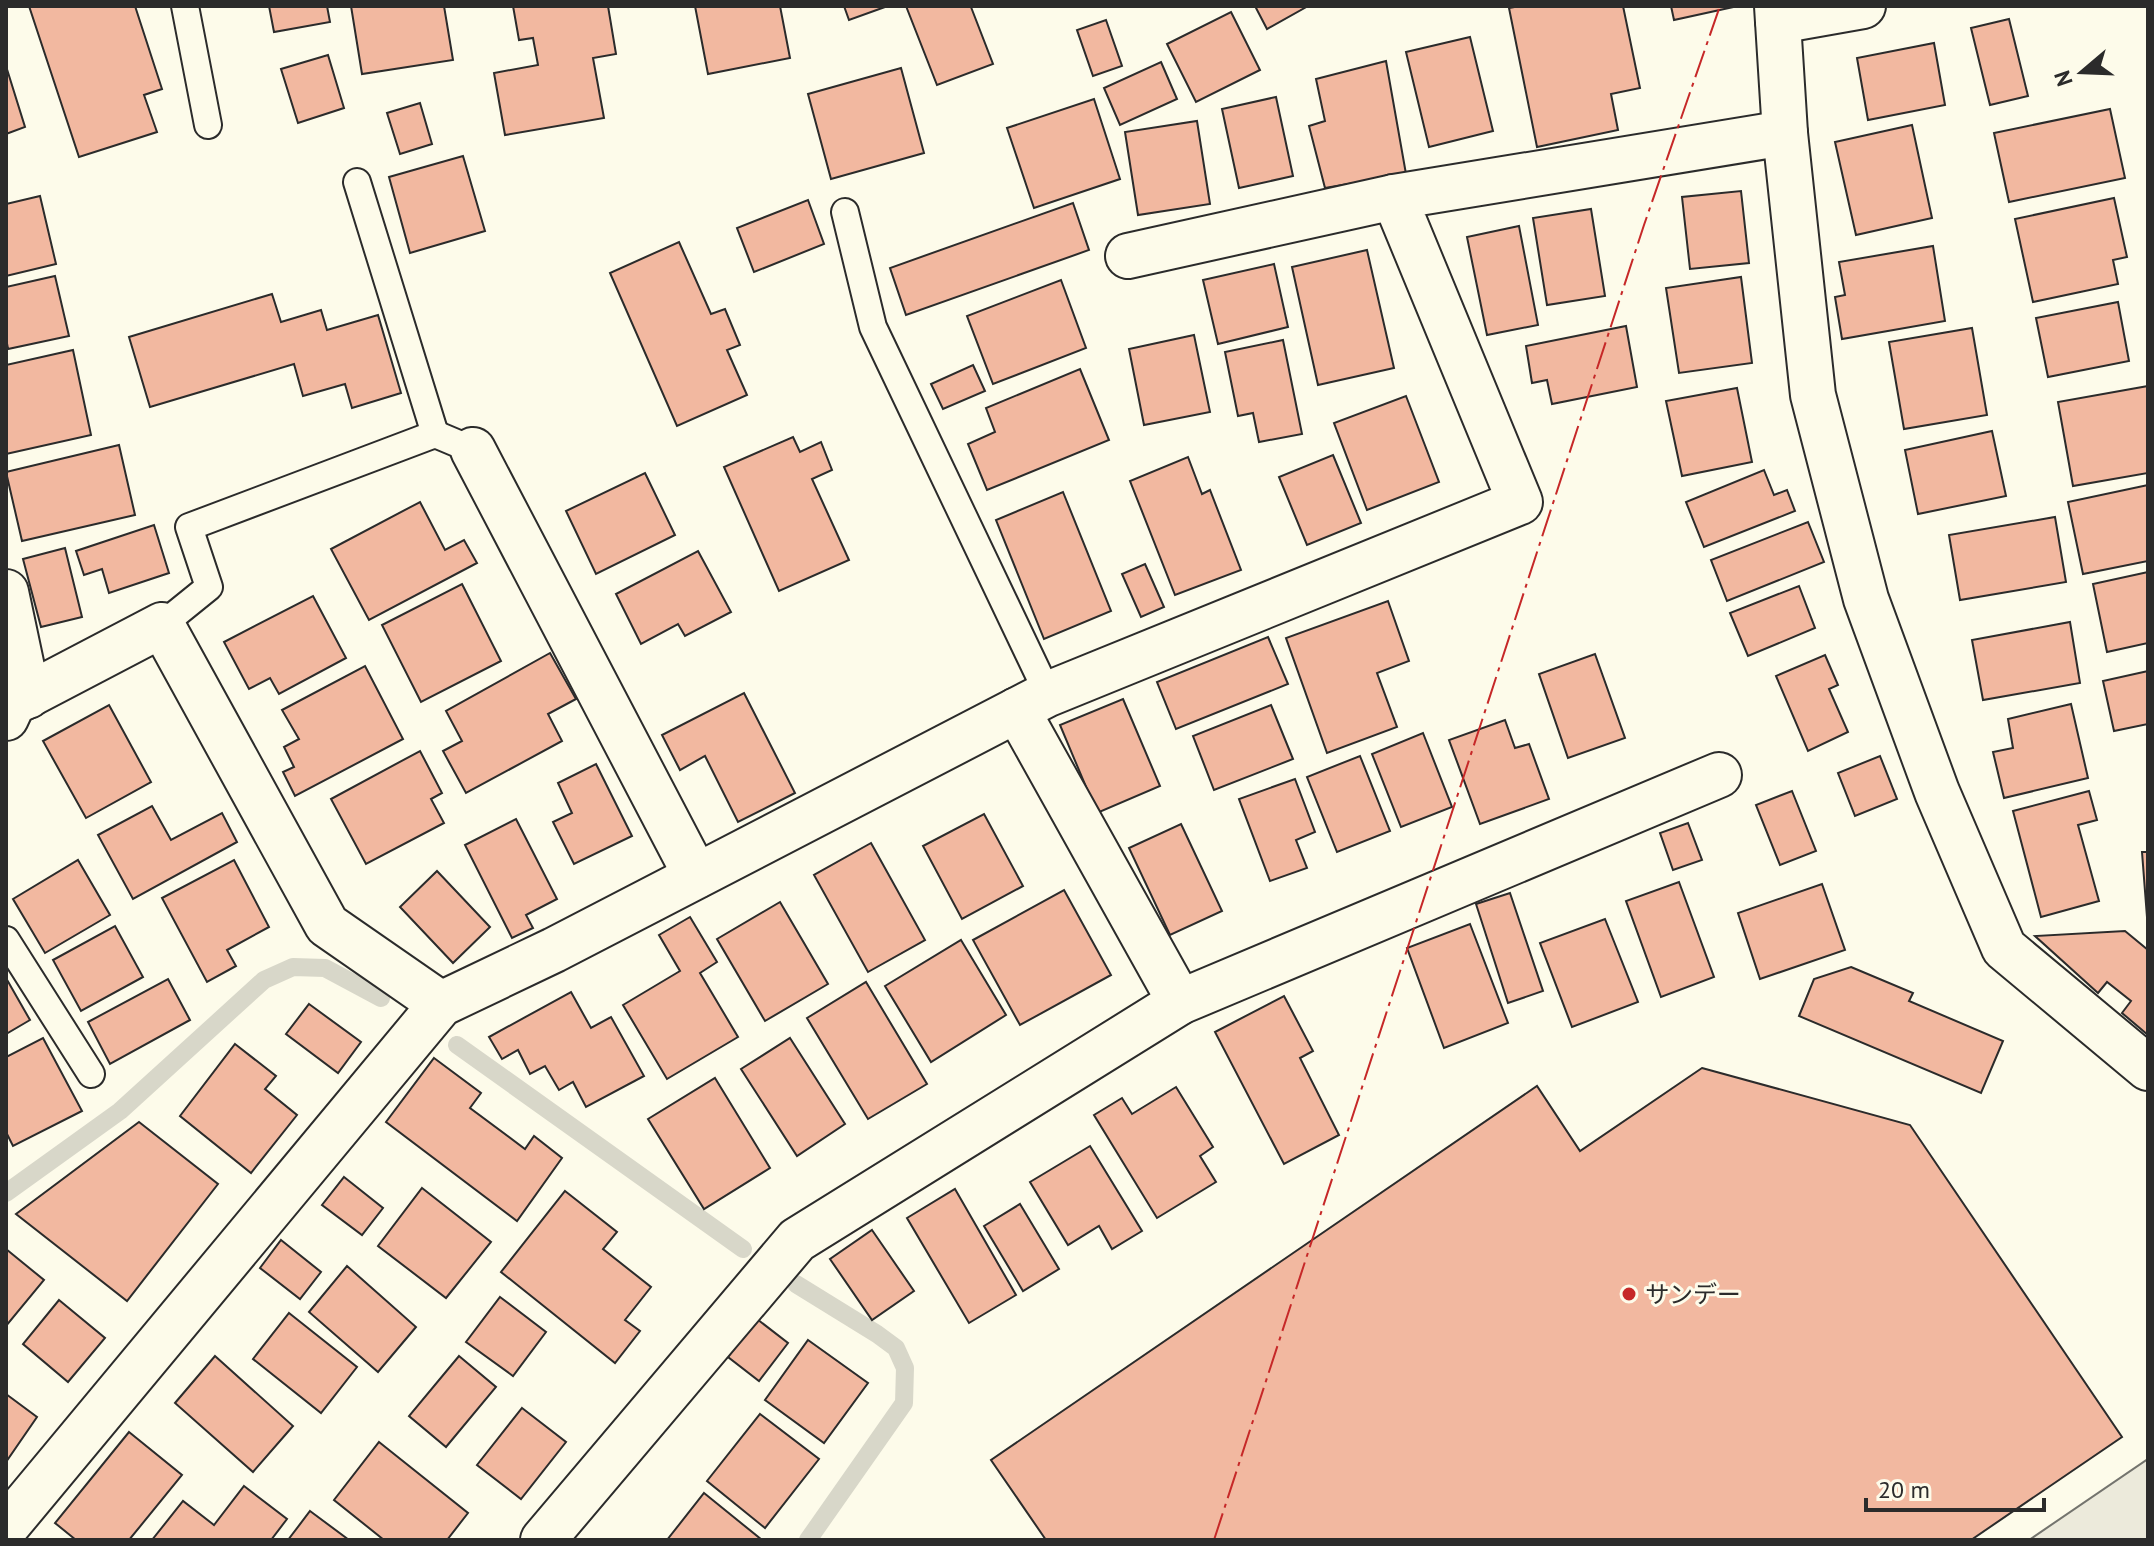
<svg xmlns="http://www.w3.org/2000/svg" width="2154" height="1546" viewBox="0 0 2154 1546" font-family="'PT Sans','Noto Sans JP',sans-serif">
  <rect width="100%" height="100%" fill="#fdfbea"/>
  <!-- parking -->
  <polygon fill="#eceadb" stroke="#74746e" stroke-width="2" points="2148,1459 2148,1540 2029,1540"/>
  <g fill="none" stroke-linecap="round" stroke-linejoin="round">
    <!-- stream -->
    <g stroke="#d8d7c9" stroke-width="18">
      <polyline points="457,1045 743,1249"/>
      <polyline points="6,1193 120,1111 264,980 293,967 325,968 381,998"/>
      <polyline points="796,1284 877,1334 896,1348 905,1368 904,1403 808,1540"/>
    </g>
  </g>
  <!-- building -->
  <g fill="#f2b8a0" stroke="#2b2b2b" stroke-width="2">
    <polygon points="29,6 135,6 162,89 144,95 157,132 79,157"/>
    <polygon points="269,6 327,6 330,22 274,32"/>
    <polygon points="351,6 444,6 453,60 362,74"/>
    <polygon points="513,6 608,6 616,54 593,58 604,118 505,135 494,73 538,65 533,38 519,40"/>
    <polygon points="695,6 780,6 790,58 708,74"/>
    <polygon points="844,6 885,6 885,7 849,20"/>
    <polygon points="906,6 975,6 971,7 993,64 937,85"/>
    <polygon points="1255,6 1308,6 1267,29"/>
    <polygon points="1520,6 1623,6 1640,88 1611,94 1618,130 1537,147 1509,8"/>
    <polygon points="1671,6 1738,6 1674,20"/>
    <polygon points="1231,12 1260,70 1196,102 1167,44"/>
    <polygon points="2009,19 2028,96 1990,105 1971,28"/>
    <polygon points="1106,20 1122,66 1093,76 1077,30"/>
    <polygon points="1470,37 1493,131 1429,147 1406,52"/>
    <polygon points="1934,43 1945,105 1868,120 1857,58"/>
    <polygon points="328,55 344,108 298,123 281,69"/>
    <polygon points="1386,61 1406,174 1325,188 1309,126 1325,121 1316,79"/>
    <polygon points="1161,62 1177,99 1120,125 1104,88"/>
    <polygon points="6,66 25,127 6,134"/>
    <polygon points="901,68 924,153 831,179 808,94"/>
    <polygon points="1276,97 1293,176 1239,188 1222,109"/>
    <polygon points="1094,99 1120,179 1034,208 1007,128"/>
    <polygon points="420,103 432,144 400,154 387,113"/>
    <polygon points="2110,109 2125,178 2009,202 1994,133"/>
    <polygon points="1197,121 1210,204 1138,215 1125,132"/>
    <polygon points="1912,125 1932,218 1856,235 1835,142"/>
    <polygon points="463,156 485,231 410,253 389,177"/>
    <polygon points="1741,191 1749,263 1690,269 1682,197"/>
    <polygon points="40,196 56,264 6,276 6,204"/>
    <polygon points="2114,198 2127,257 2113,260 2118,284 2033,302 2015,219"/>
    <polygon points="808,200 824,244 754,272 737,228"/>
    <polygon points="1073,203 1089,250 906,315 890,268"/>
    <polygon points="1591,209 1605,296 1547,305 1533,218"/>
    <polygon points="1519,226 1538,325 1487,335 1467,237"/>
    <polygon points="679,242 711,314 725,309 740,345 727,350 747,395 677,426 610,273"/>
    <polygon points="1933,246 1945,321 1842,339 1835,297 1845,295 1839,262"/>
    <polygon points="1367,250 1394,368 1318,385 1292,267"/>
    <polygon points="1274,264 1288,327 1218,344 1203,280"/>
    <polygon points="55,276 69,336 8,349 6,338 6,287"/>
    <polygon points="1741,277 1752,363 1679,373 1666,288"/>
    <polygon points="1061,280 1086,348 993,384 967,316"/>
    <polygon points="272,294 281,322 321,310 327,330 378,315 401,393 352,408 345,384 303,396 294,364 150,407 129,337"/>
    <polygon points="2118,302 2129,361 2048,377 2036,318"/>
    <polygon points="1626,326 1637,387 1552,404 1547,380 1532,383 1526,346"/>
    <polygon points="1972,328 1987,415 1904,429 1889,342"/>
    <polygon points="1194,335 1210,412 1144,425 1129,349"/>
    <polygon points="1283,340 1302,434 1259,442 1253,413 1238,416 1225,352"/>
    <polygon points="73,350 91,435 6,454 6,365"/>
    <polygon points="973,365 985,391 943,409 931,384"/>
    <polygon points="1080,369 1109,440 987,490 968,444 995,432 986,408"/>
    <polygon points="2148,386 2148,473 2073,486 2058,402"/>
    <polygon points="1737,388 1752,462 1682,476 1666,401"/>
    <polygon points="1406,396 1439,482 1367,510 1334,423"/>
    <polygon points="1992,431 2006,496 1918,514 1905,450"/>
    <polygon points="793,437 800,452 821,442 832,470 812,479 849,560 779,591 724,467"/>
    <polygon points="119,445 135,515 22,541 6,472"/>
    <polygon points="1333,455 1361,523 1307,545 1279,477"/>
    <polygon points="1188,457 1202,494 1210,490 1241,570 1175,595 1130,481"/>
    <polygon points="1764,470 1774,495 1787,490 1795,511 1704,547 1686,502"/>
    <polygon points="645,473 675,535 596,574 566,511"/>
    <polygon points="2148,485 2148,561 2083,574 2068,502"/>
    <polygon points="1063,492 1111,611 1044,639 996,520"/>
    <polygon points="420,502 445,550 464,540 477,563 369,620 331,549"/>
    <polygon points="2055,517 2066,582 1960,600 1949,535"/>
    <polygon points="1808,522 1824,562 1727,601 1711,560"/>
    <polygon points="154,525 169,573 109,593 102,569 84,575 76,551"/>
    <polygon points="65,548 82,617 41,627 23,559"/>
    <polygon points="698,551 731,612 685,636 678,624 641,644 616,594"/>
    <polygon points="1145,564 1164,607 1141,617 1122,574"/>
    <polygon points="2148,572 2148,643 2107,652 2093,584"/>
    <polygon points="462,584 501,661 421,702 382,625"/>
    <polygon points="1799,586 1815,628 1748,656 1730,613"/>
    <polygon points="313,596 346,658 279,694 270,678 249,689 224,642"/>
    <polygon points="1388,601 1409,661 1377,673 1397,727 1327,753 1286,638"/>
    <polygon points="2070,622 2080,683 1983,700 1972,640"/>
    <polygon points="1268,637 1288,684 1176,729 1157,682"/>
    <polygon points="550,653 576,699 548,714 562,741 466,793 443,751 462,741 446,711"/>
    <polygon points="1595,654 1625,738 1568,758 1539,674"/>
    <polygon points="1825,655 1838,685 1829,689 1848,732 1808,751 1776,676"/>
    <polygon points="365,666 403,739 295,796 283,772 294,767 284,747 299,739 282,710"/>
    <polygon points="2148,671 2148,724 2114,731 2103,681"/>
    <polygon points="744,693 795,793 738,822 705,756 680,770 662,735"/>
    <polygon points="1123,699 1160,786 1097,813 1060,725"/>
    <polygon points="2071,704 2088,778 2004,798 1993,752 2013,748 2008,719"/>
    <polygon points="109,705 151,782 86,818 43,741"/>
    <polygon points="1271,705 1293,759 1214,790 1193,736"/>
    <polygon points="1505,720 1515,748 1529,744 1549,799 1480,824 1449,740"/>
    <polygon points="1423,733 1452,807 1401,827 1372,754"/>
    <polygon points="420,751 442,793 431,799 444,823 366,864 331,799"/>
    <polygon points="1360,756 1390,831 1337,852 1307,777"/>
    <polygon points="1880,756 1897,799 1855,816 1838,773"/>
    <polygon points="596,764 632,836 574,864 553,822 572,813 558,783"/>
    <polygon points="1295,779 1315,832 1296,840 1307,868 1270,881 1239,799"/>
    <polygon points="1792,791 1816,851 1780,865 1756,805"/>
    <polygon points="2089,791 2097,820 2078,825 2099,901 2041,917 2013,811"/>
    <polygon points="152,806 171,840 222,813 237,842 133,899 98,835"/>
    <polygon points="984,814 1023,886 962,919 923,846"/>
    <polygon points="516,819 557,899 526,915 533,928 512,938 465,845"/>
    <polygon points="1688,823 1702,860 1673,870 1660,833"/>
    <polygon points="1181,824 1222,911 1170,935 1129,848"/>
    <polygon points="871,843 925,940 868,972 814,875"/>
    <polygon points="2142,852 2148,852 2148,917 2147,917"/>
    <polygon points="78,860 110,915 45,953 13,899"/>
    <polygon points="234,860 269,927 227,950 236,966 207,982 162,898"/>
    <polygon points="437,871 490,927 453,963 400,907"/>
    <polygon points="1679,882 1714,977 1661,997 1626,901"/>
    <polygon points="1822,884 1845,950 1760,979 1738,913"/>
    <polygon points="1064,890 1111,975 1020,1025 973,940"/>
    <polygon points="1510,893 1543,991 1508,1003 1476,904"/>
    <polygon points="780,902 828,984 765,1021 717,939"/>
    <polygon points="690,917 717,962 700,973 738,1037 667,1079 623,1005 680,971 659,935"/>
    <polygon points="1605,919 1638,1002 1572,1027 1540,943"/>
    <polygon points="1470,924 1508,1023 1444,1048 1407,948"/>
    <polygon points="115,926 143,977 81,1011 53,960"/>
    <polygon points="2125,931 2148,950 2148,1035 2122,1013 2131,1001 2107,982 2098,993 2035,936"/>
    <polygon points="961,940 1006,1015 931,1062 885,986"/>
    <polygon points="1851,967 1913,993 1909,1001 2003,1041 1981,1093 1799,1016 1814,979"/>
    <polygon points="6,978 30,1020 6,1034"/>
    <polygon points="168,979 190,1020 110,1064 88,1022"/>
    <polygon points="866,982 927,1084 868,1119 807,1018"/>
    <polygon points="571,992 591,1028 611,1017 644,1076 586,1107 573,1082 559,1090 545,1066 530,1074 518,1050 502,1059 489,1037"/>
    <polygon points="1284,996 1313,1051 1300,1058 1339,1135 1284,1164 1215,1032"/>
    <polygon points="309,1004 361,1042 338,1073 286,1034"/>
    <polygon points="43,1038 82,1111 13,1146 6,1132 6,1057"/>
    <polygon points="790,1038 845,1124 797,1156 741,1069"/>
    <polygon points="235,1044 276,1076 265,1089 297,1115 251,1173 180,1116"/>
    <polygon points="434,1058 481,1093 470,1108 525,1149 534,1136 562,1158 517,1221 386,1122"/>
    <polygon points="1702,1068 1910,1125 2122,1437 1971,1540 1046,1540 991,1460 1537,1086 1580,1151"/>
    <polygon points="715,1078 770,1168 704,1209 648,1119"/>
    <polygon points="1176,1087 1213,1147 1200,1156 1216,1182 1157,1218 1094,1115 1122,1098 1132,1114"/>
    <polygon points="139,1122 218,1184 127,1301 16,1214"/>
    <polygon points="1090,1146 1142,1231 1112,1249 1099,1226 1068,1245 1030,1182"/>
    <polygon points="344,1177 383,1208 362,1235 322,1205"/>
    <polygon points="422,1188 491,1242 446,1298 378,1246"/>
    <polygon points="955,1189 1016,1295 969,1323 907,1218"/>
    <polygon points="565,1191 617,1232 603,1249 651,1287 625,1320 640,1331 615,1363 501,1272"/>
    <polygon points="1020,1204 1059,1269 1023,1291 984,1226"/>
    <polygon points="872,1230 914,1291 872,1320 830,1259"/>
    <polygon points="281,1240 321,1272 300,1299 260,1268"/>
    <polygon points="6,1249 44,1280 6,1326"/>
    <polygon points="347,1266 416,1327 378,1372 309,1312"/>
    <polygon points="500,1297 546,1332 513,1376 466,1342"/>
    <polygon points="59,1300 105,1338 68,1382 23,1344"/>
    <polygon points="289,1313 357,1367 321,1413 253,1359"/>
    <polygon points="757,1319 788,1343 759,1381 728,1357"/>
    <polygon points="808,1340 868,1383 824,1443 765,1400"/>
    <polygon points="215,1356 293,1426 253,1472 175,1403"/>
    <polygon points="459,1356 496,1387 446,1447 409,1416"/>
    <polygon points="6,1394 37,1417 6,1462"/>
    <polygon points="522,1408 566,1442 521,1499 477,1465"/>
    <polygon points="760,1414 819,1459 765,1528 707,1481"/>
    <polygon points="129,1432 182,1475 129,1540 76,1540 55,1523"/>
    <polygon points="379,1442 468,1513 447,1540 384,1540 334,1500"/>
    <polygon points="244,1486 287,1519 271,1540 152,1540 183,1501 214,1525"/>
    <polygon points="704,1493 762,1540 667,1540"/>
    <polygon points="310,1511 349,1540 288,1540"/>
  </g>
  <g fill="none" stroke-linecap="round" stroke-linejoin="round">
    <defs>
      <g id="service">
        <polyline points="185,6 208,125"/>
        <polyline points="357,182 435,434"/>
        <polyline points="845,212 873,327 1048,694"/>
        <polyline points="162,625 209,587 189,527 435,434 473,450"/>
        <polyline points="6,940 91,1074"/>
      </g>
      <g id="minor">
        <polyline points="1777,6 1785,133 1813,395 1866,599 1937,792 2004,948 2148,1068"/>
        <polyline points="1778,21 1863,6"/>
        <polyline points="1128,256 1394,197"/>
        <polyline points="473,450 696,876"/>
        <polyline points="6,592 28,696"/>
        <polyline points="1017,710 1180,1002"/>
        <polyline points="6,718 13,703 162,625 327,925 441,1004"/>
        <polyline points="6,1527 441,1004 554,950 1048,694 1520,502 1394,197 1785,133"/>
        <polyline points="543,1540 797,1240 1180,1002 1719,775"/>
      </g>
    </defs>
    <!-- service casing -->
    <use href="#service" stroke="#2b2b2b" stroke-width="30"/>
    <!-- minor casing -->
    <use href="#minor" stroke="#2b2b2b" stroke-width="48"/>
    <!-- service -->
    <use href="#service" stroke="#fdfbea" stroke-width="26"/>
    <!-- minor -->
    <use href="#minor" stroke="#fdfbea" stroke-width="44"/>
    <!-- power -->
    <polyline stroke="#c62828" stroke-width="2" stroke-dasharray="28 6 4 6" stroke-linecap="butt" points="1214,1540 1644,225 1720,6"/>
  </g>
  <!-- markers -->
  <circle fill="#c62828" stroke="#fdfbea" stroke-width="3" cx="1629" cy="1294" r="8"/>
  <g text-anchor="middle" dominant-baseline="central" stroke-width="6" stroke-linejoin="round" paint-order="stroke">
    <!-- poi labels -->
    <g font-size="24" fill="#2b2b2b" stroke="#fdfbea" text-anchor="start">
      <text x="1645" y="1294">サンデー</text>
    </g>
  </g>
  <!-- border -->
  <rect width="2154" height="1546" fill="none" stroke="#2b2b2b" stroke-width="16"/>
  <!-- north arrow -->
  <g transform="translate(2082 72) rotate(251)" stroke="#fdfbea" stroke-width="6" paint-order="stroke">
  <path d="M0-6L14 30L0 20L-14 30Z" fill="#2b2b2b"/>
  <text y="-12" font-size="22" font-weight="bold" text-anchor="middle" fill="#2b2b2b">N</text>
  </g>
  <!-- scale -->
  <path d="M1866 1498v12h178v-12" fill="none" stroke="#2b2b2b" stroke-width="4"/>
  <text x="1878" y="1498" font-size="24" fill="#2b2b2b" stroke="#fdfbea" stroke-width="6" paint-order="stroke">20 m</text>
</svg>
